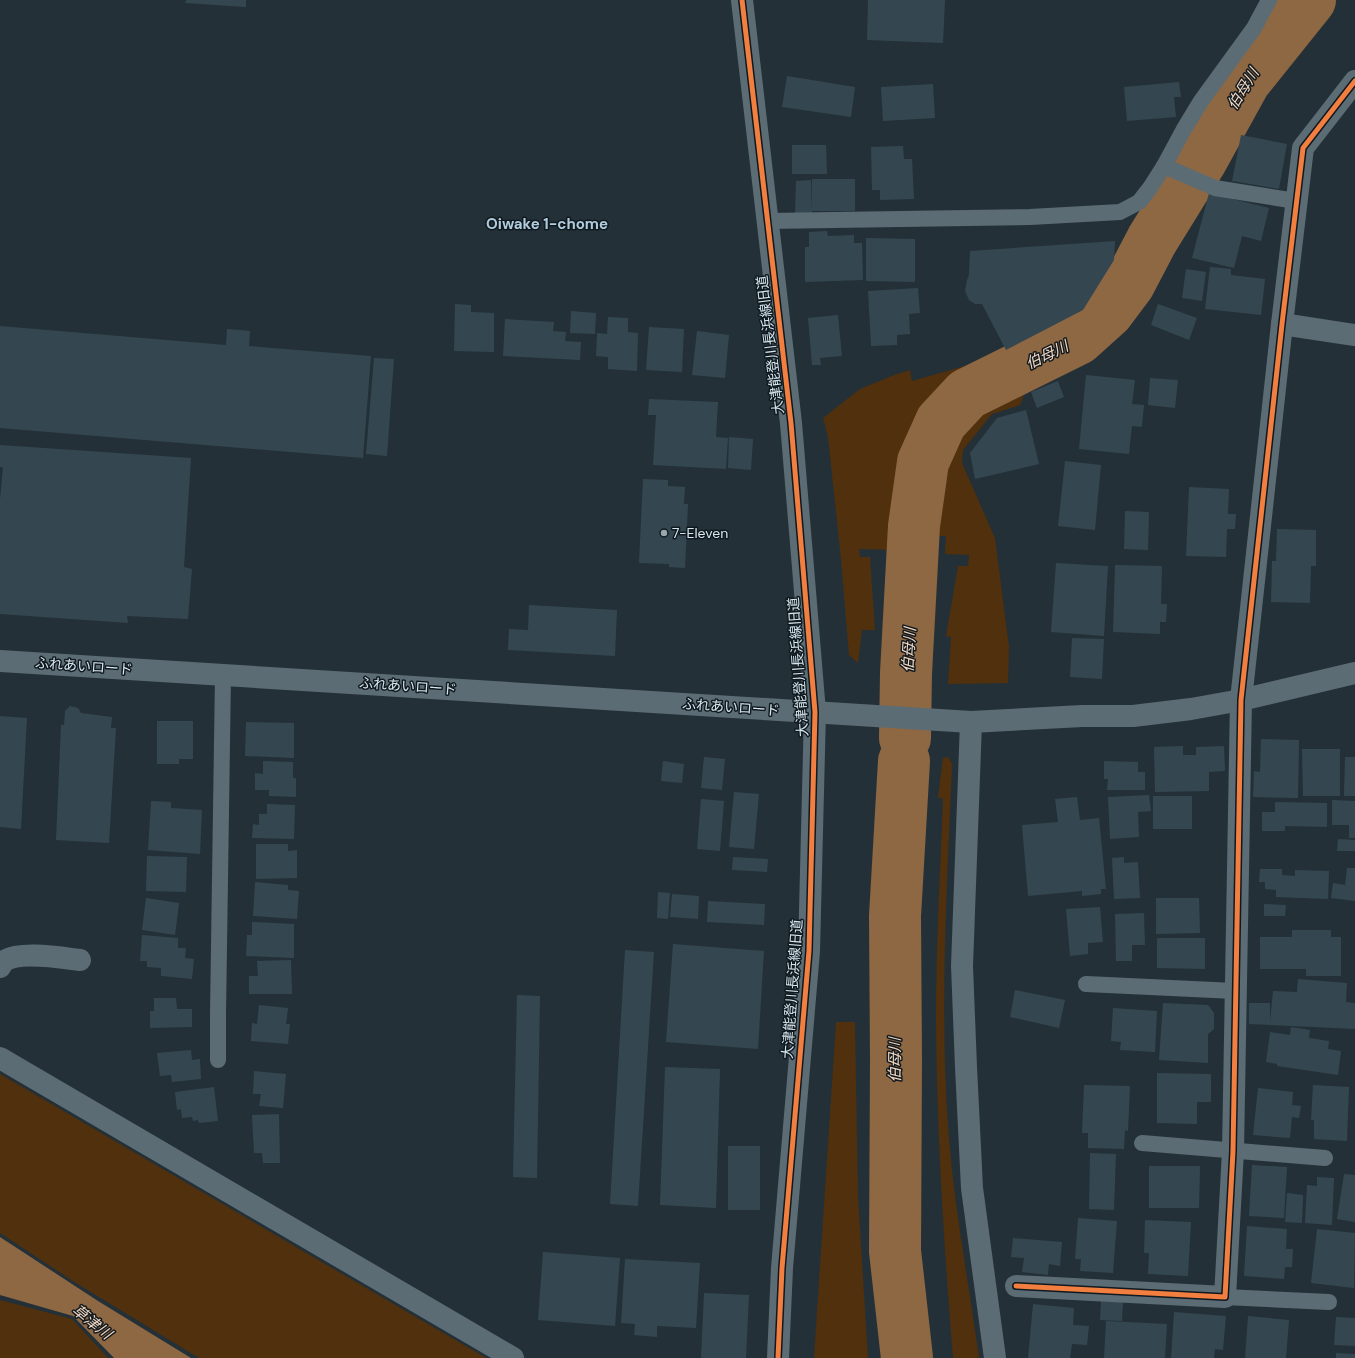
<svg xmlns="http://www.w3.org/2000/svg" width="1355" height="1358" viewBox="0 0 1355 1358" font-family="'DM Sans','Noto Sans JP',sans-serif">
  <rect width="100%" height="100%" fill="#243037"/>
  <!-- green -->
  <g fill="#50300d">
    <path d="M 968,365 C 961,370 954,374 948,379 C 896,425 898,487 892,550 L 859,549 L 860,557 L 870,557 L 875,630 L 862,630 L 858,663 L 849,655 L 841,559 L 828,437 L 823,418 L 860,389 L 894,375 L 910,370 L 912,381 Z"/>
    <polygon points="1024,386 1026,390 1020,405 992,414 963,450 962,463 995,538 1009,647 1008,683 948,684 951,637 946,636 958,566 968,566 969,555 945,554 946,536 938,536 945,468 955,442 965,425 979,411"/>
    <path d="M 948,757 L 952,764 C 947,889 939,1014 949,1139 C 955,1212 969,1285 979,1358 L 953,1358 C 944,1246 937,1135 936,1023 C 936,948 940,874 943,799 L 938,797 L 943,758 Z"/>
    <polygon points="836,1022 855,1022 858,1196 868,1358 814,1358"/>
    <polygon points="0,1074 486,1358 199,1358 76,1283 0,1233"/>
    <polygon points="0,1300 72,1319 108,1358 0,1358"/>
  </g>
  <!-- water -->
  <polygon fill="#8e6743" points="0,1237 98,1301 191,1358 114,1358 73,1316 0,1295"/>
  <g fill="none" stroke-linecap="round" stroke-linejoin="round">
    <!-- river -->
    <g stroke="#8e6743" stroke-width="52">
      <polyline points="905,738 906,673 914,526 923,462 941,422 967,394 1078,339 1108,312 1129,284 1152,240 1202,159 1245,81 1310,0"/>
      <polyline points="904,761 895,916 896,1060 895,1251 907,1358"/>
    </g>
  </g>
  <!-- building -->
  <g fill="#344750">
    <polygon points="186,0 246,0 246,7 185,3"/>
    <polygon points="868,0 945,0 943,43 867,40"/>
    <polygon points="787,76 855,87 851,117 782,107"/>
    <polygon points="1179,82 1181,97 1174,97 1176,117 1127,121 1124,87"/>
    <polygon points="933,84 935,118 883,121 881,87"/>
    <polygon points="1241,135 1287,144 1279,189 1232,181"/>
    <polygon points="792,145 826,145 827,174 792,174"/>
    <polygon points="903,146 904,159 912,159 914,199 880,200 880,190 872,190 871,147"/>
    <rect x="812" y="179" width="43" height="32"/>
    <polygon points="811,180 812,213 795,213 796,181"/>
    <polygon points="1209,193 1269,208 1261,241 1242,236 1234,268 1192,258"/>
    <polygon points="827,231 828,236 854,235 854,243 862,243 863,280 805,282 805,247 809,247 809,232"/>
    <polygon points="866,238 915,239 915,282 866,281"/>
    <polygon points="1115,241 1114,260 1083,310 1006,350 982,304 975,304 969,300 965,291 967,280 969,275 970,251"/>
    <polygon points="1210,267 1231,269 1231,275 1265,279 1261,315 1205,309"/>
    <polygon points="1186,269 1206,272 1202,301 1182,298"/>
    <polygon points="918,288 920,313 909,314 910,334 897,335 897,345 871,346 868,291"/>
    <polygon points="455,304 471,305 471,312 494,313 494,352 454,351"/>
    <polygon points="1158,304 1197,318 1189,340 1151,325"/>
    <polygon points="571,311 596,313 595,334 570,333"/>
    <polygon points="838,315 842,356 820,358 821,365 812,365 808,318"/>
    <polygon points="608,317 628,318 628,332 638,333 637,371 608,369 608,357 596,356 597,333 607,334"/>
    <polygon points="505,319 554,322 553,331 566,332 565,341 581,342 580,360 503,356"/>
    <polygon points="0,326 226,345 227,329 240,330 250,331 249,346 371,356 363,458 0,428"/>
    <polygon points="649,327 684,329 682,372 646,370"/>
    <polygon points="697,331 729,335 725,378 692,375"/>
    <polygon points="374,358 394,359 387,456 366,454"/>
    <polygon points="1086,375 1135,380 1132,404 1144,405 1142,427 1132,426 1129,454 1079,449"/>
    <polygon points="1150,378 1178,380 1175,408 1148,405"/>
    <polygon points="1058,381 1064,397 1037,408 1031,392"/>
    <polygon points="649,399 718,402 716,437 728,438 726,469 653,465 656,415 648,415"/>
    <polygon points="1026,410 1039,464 975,479 970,453 997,418"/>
    <polygon points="729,437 753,439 751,470 728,468"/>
    <polygon points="0,445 191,458 184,567 192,569 188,619 127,616 128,623 0,614 0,499 3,467 0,467"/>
    <polygon points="1065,461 1101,465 1095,530 1058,526"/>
    <polygon points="643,479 668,480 668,486 685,487 684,504 688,504 685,568 669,567 669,564 639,563"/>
    <polygon points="1189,487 1229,489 1228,514 1236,514 1235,529 1227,529 1226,557 1186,556"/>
    <polygon points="1125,511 1149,512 1148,550 1124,549"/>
    <polygon points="1277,529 1316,530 1316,566 1311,566 1310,603 1271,602 1272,561 1276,561"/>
    <polygon points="1056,563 1108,566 1104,636 1051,632"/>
    <polygon points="1115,565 1162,566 1161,604 1167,604 1166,622 1160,622 1160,634 1113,632"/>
    <polygon points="529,605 617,610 615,656 508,650 509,629 528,630"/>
    <polygon points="1072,638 1104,639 1102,679 1070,677"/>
    <polygon points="70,706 78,708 81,713 112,717 111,728 116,728 109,843 56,840 61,725 64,725 65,711"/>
    <polygon points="0,716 27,718 21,829 0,827"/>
    <polygon points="157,721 193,721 193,759 179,759 179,764 157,764"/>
    <polygon points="246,722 294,723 294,758 245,756"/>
    <polygon points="1261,739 1299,740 1298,798 1253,797 1254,771 1260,772"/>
    <polygon points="1183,746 1183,755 1196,755 1196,747 1224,746 1225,771 1209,772 1209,791 1155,792 1154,747"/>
    <polygon points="1302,749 1340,749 1340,796 1303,796"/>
    <polygon points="704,757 725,759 722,790 701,788"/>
    <polygon points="1345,757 1355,757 1355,796 1344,796"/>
    <polygon points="263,761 293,762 293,778 296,778 296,797 269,796 269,790 255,790 255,773 263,774"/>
    <polygon points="663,761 684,764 682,783 661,781"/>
    <polygon points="1104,761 1138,762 1138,772 1145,772 1145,790 1107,790 1108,779 1104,779"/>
    <polygon points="734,792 759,794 754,849 729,847"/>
    <polygon points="1149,795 1151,811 1138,812 1139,837 1110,839 1108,797"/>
    <rect x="1153" y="796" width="39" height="33"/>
    <polygon points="1077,797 1080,820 1099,818 1106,889 1101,889 1101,894 1082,896 1082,891 1028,896 1022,825 1058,822 1055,799"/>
    <polygon points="701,799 724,801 720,851 697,849"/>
    <polygon points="1332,800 1355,801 1355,838 1349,838 1349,825 1332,825"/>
    <polygon points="151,801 171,802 171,808 202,810 200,854 148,850"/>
    <polygon points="1275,802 1327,803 1327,827 1285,826 1285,831 1262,831 1262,812 1275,812"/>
    <polygon points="267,804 295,805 294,839 252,838 253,824 259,825 259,814 267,814"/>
    <polygon points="1338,839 1355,840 1355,851 1337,851"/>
    <polygon points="256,844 288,844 288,851 297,850 297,878 256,879"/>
    <polygon points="147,856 187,857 186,892 146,891"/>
    <polygon points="733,857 768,859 767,872 732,870"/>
    <polygon points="1124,857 1124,863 1138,862 1140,898 1114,899 1112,858"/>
    <polygon points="1347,868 1355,868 1355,901 1331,898 1333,883 1345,885"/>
    <polygon points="1260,869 1282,869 1282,875 1295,876 1295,870 1329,871 1328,899 1276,897 1276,890 1265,889 1265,882 1259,882"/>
    <polygon points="255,882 288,885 288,890 299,891 297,919 253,916"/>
    <polygon points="658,892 670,893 668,919 657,918"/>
    <polygon points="672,894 699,896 698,919 670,917"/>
    <polygon points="146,898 179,903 175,935 142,930"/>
    <polygon points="1156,898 1199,898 1200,933 1156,934"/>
    <polygon points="708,901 765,904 764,925 707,922"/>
    <polygon points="1264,904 1286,905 1285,916 1264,916"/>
    <polygon points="1100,907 1103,942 1088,943 1088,954 1070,956 1066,909"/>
    <polygon points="1144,913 1145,945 1132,945 1132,961 1116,961 1115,914"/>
    <polygon points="252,922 294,924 294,958 246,956 247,935 252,935"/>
    <polygon points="1292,930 1331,930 1331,937 1341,937 1341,976 1306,976 1306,969 1260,969 1260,937 1292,937"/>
    <polygon points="142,935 178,938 178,948 186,948 185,958 194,959 192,979 161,976 161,968 147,967 147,961 140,961"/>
    <polygon points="1157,938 1205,938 1205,969 1157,968"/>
    <polygon points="673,944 764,951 758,1049 666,1042"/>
    <polygon points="625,950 654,952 638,1206 610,1204"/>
    <polygon points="291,960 292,994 249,994 249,976 258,976 257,961"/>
    <polygon points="1298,979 1347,983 1346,1002 1355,1003 1355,1029 1249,1024 1249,1003 1270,1003 1270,1022 1273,991 1297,992"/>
    <polygon points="1015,990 1065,1000 1059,1028 1010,1017"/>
    <polygon points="517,995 540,996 537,1178 513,1177"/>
    <polygon points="154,998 176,998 177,1009 192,1009 192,1027 150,1028 150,1011 154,1011"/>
    <polygon points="1163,1003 1208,1005 1214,1013 1214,1029 1208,1034 1208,1063 1159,1060"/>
    <polygon points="259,1005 288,1008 286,1024 290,1024 288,1044 251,1041 252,1023 257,1024"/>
    <polygon points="1113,1008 1157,1011 1155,1052 1120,1050 1121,1042 1111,1041"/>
    <polygon points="1291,1027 1310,1030 1309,1038 1329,1041 1328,1049 1341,1051 1338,1075 1277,1066 1277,1064 1266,1062 1270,1032 1290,1035"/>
    <polygon points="191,1050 192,1060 200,1059 201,1079 172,1082 171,1075 160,1076 157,1053"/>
    <polygon points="665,1067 720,1069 716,1208 660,1205"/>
    <polygon points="254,1071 286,1074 283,1108 259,1106 261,1094 253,1094"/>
    <polygon points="1157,1073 1211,1074 1211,1102 1197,1102 1197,1124 1157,1123"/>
    <polygon points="1084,1085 1130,1086 1128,1131 1125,1130 1124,1149 1088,1148 1088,1133 1082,1133"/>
    <polygon points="1313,1085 1349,1087 1347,1141 1314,1139 1314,1120 1311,1120"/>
    <polygon points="214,1087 218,1121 199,1123 198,1120 193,1121 192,1117 182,1118 181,1109 177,1110 175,1092"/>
    <polygon points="1258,1088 1293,1092 1292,1105 1301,1106 1299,1118 1292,1117 1290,1138 1253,1135"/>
    <polygon points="279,1114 280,1163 263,1163 262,1153 254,1153 252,1115"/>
    <rect x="728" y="1146" width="32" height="64"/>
    <polygon points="1090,1153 1116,1154 1114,1210 1089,1209"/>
    <polygon points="1252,1165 1287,1167 1284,1218 1249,1216"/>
    <polygon points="1149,1166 1200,1166 1199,1208 1149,1208"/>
    <polygon points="1344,1174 1355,1175 1355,1222 1337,1219"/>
    <polygon points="1317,1177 1334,1178 1332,1225 1305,1223 1307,1185 1317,1186"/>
    <polygon points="1287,1193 1303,1195 1302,1223 1285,1222"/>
    <polygon points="1078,1218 1117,1221 1113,1273 1080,1271 1081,1259 1075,1259"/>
    <polygon points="1145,1220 1191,1222 1188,1276 1148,1274 1149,1253 1144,1253"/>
    <polygon points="1247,1226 1287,1229 1286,1249 1293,1249 1292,1267 1285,1267 1284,1279 1244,1276"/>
    <polygon points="1317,1229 1355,1233 1354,1288 1311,1283"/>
    <polygon points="1013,1238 1062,1242 1060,1266 1049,1264 1048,1275 1022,1272 1024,1258 1011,1257"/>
    <polygon points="543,1252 620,1258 615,1326 538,1320"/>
    <polygon points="625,1259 700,1263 696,1328 657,1326 657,1337 634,1335 635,1324 621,1323"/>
    <polygon points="704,1293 749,1295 746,1358 701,1358"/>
    <polygon points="1101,1301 1123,1302 1122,1321 1100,1320"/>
    <polygon points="1033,1304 1074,1308 1073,1325 1089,1326 1087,1345 1072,1344 1070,1358 1028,1358"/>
    <polygon points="1174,1312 1226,1316 1223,1350 1215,1349 1214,1358 1171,1358"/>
    <polygon points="1248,1316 1289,1320 1286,1358 1245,1358"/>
    <polygon points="1336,1317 1355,1318 1355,1346 1334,1345"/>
    <polygon points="1106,1321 1167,1324 1165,1358 1104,1358"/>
    <polygon points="1336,1353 1355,1354 1355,1358 1336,1358"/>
  </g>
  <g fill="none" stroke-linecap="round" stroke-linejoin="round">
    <!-- service -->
    <g stroke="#5c6c74" stroke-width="16">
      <polyline points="1164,166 1215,188 1296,201"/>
      <polyline points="767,221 1030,217 1120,212 1139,202 1150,188 1164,166 1184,129 1201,101 1254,28 1269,0"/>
      <polyline points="1086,984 1235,991"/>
      <polyline points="218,1060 218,1014 223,675"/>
      <polyline points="1142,1143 1325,1158"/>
      <polyline points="1225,1297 1329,1302"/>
    </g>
    <!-- minor -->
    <g stroke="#5c6c74" stroke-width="22">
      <polyline points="1282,324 1355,335"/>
      <path d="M 0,967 C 0,967 3,962 3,962 C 17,950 63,958 80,960"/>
      <polyline points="0,1058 513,1358"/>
      <polyline points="1016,1286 1225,1297 1233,1151 1241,700 1282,324 1303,148 1355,81"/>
    </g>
    <!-- tertiary -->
    <g stroke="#5c6c74" stroke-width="22">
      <polyline points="742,0 791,423 815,712 809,951 782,1268 778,1358"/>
      <polyline points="0,661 971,722 1082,716 1133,716 1191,709 1241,700 1355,673"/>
      <polyline points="971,722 962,966 966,1067 972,1188 995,1358"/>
    </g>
    <defs>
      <g id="cycleway">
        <polyline points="742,0 791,423 815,712 809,951 782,1268 778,1358"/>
        <polyline points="1016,1286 1225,1297 1233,1151 1241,700 1282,324 1303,148 1355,81"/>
      </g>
    </defs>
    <!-- cycleway casing -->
    <use href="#cycleway" stroke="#0f191f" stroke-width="8"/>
    <!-- cycleway -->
    <use href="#cycleway" stroke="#f27e40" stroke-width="5"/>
  </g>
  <!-- markers -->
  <circle fill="#99a6ae" stroke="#0f191f" stroke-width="1.5" cx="664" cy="533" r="4"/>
  <g text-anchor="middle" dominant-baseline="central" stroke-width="3" stroke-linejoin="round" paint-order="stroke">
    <!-- street labels -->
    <g font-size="14" fill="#d8e6ee" stroke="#0f191f">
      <text transform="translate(770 345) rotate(-97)">大津能登川長浜線旧道</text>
      <text transform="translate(84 666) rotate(4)">ふれあいロード</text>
      <text transform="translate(798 667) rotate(-94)">大津能登川長浜線旧道</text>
      <text transform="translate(408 686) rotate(4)">ふれあいロード</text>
      <text transform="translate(731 707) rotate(4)">ふれあいロード</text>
      <text transform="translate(792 989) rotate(-86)">大津能登川長浜線旧道</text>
    </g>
    <!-- poi labels -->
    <g font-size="14" fill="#d8e6ee" stroke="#0f191f" text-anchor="start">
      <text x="672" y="533">7-Eleven</text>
    </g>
    <!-- water labels -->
    <g font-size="15" font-style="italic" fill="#f5d9c2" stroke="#0f191f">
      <text transform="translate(1243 89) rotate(-58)">伯母川</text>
      <text transform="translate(1047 355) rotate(-26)">伯母川</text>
      <text transform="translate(909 650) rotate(-87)">伯母川</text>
      <text transform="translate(895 1060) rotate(-90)">伯母川</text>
      <text transform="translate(92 1322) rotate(39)">草津川</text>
    </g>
    <!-- neighbourhood labels -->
    <g font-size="15" font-weight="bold" fill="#b0cbdb" stroke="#0f191f">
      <text x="547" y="224">Oiwake 1-chome</text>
    </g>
  </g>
</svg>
